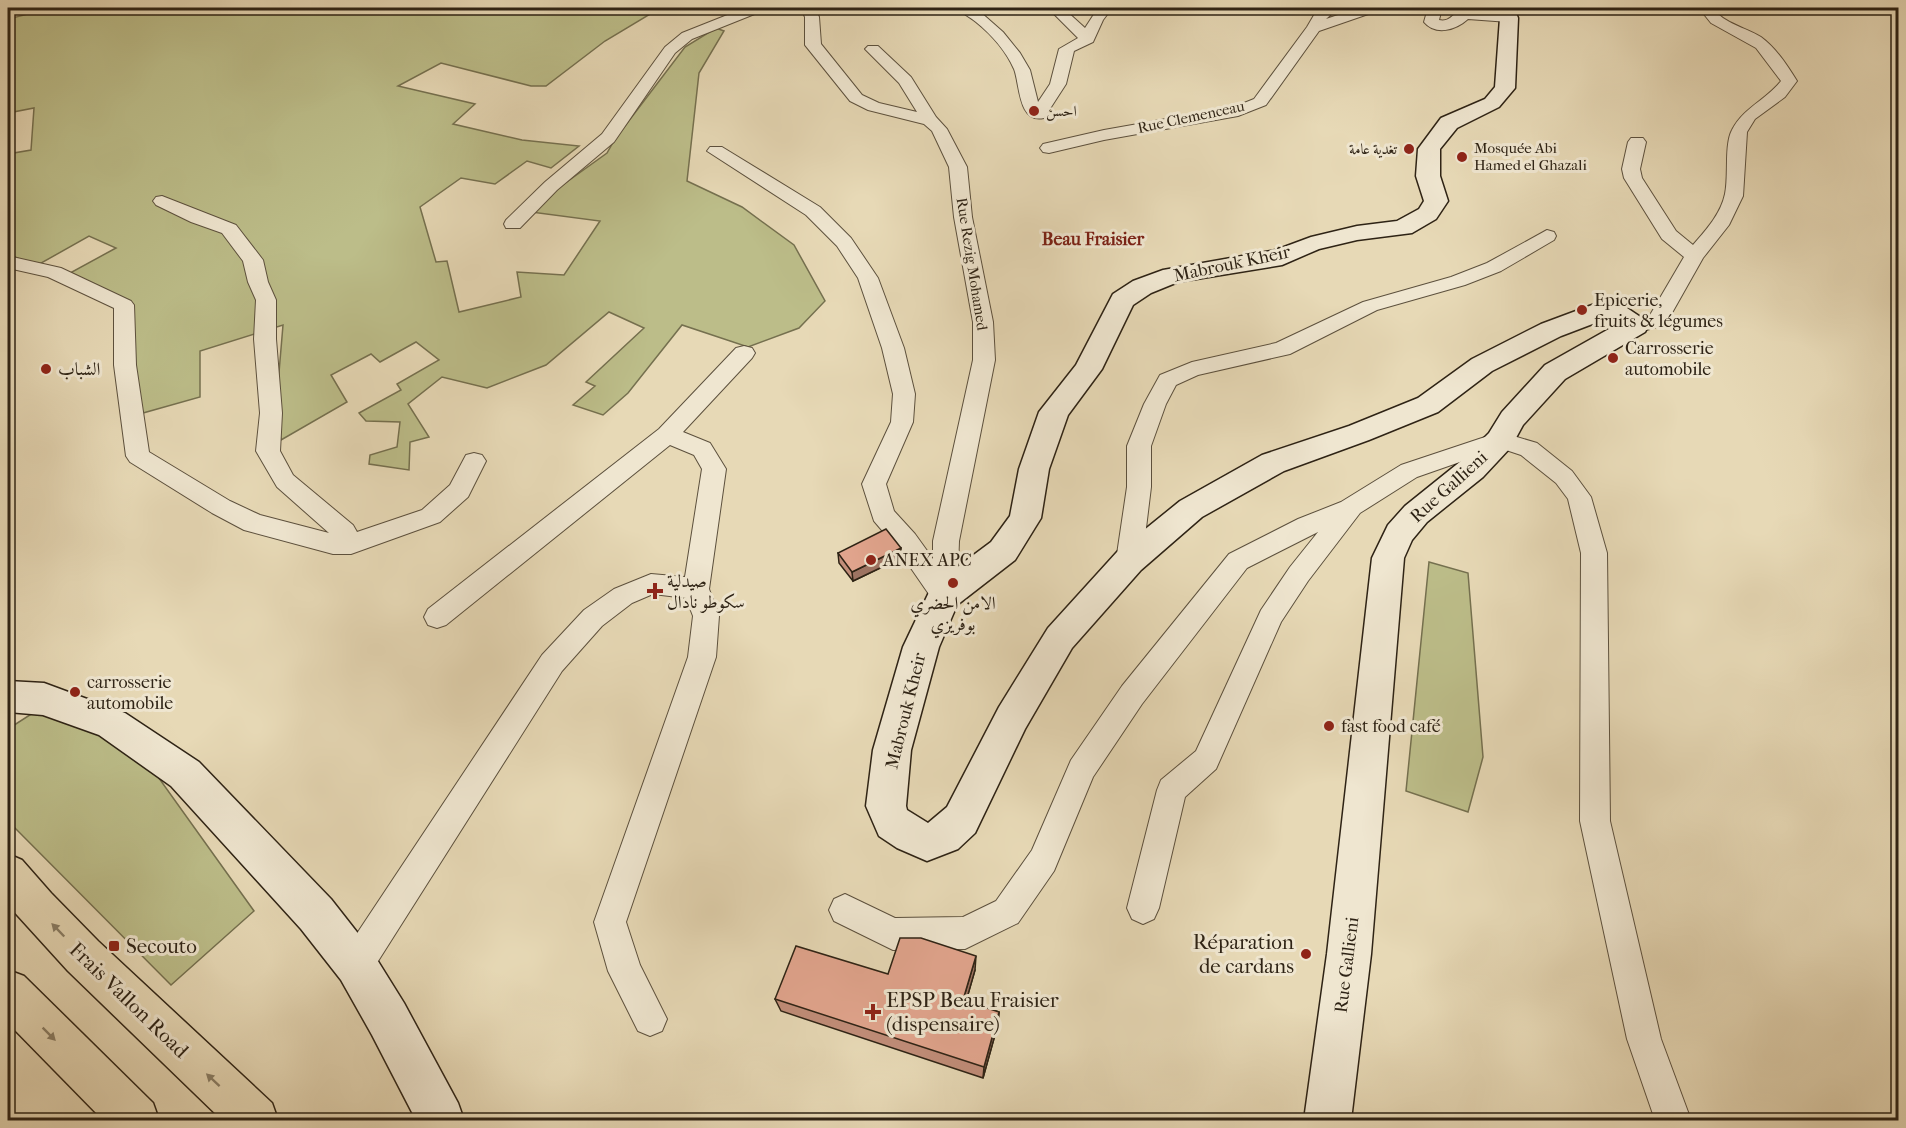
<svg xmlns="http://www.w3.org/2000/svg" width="1906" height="1128" viewBox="0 0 1906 1128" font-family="'IM FELL French Canon',Amiri,serif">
  <rect width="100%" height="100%" fill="#e7d9b6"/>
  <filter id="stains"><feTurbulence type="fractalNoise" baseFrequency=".00333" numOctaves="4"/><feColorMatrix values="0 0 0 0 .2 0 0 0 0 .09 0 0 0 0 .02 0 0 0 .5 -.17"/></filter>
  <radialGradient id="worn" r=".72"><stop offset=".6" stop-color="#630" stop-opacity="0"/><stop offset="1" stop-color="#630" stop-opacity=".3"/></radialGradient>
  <!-- green -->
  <g fill="#bcbd89" stroke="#75704f" stroke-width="1.5">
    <polygon points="39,8 643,8 641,9 652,13 605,41 546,86 531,86 441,63 398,86 475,104 453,124 522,140 579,146 551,168 527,161 495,184 461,178 420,207 436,262 447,261 459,312 521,297 517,272 564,275 600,221 531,212 550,194 607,153 615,139 685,47 716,28 724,31 699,73 687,181 742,207 794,245 825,301 799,328 748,347 682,325 628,393 603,415 573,405 595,386 586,382 644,328 609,312 546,365 487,388 442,377 408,404 429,437 410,442 409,470 369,464 370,455 397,447 400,422 366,421 359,413 401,390 397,384 439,360 416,342 380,362 371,354 331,375 347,402 281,440 276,408 283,325 200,351 200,397 143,413 115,301 70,273 116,248 89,236 36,266 8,254 8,154 31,150 34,108 8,113 8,19 40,11"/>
    <polygon points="1429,562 1468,573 1483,757 1468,812 1406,791"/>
    <polygon points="39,709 99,729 156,774 254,911 171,985 8,821 8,729"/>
  </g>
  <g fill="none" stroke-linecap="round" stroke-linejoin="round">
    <defs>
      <g id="street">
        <polygon points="745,8 764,8 762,11 692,39 675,53 614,142 557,190 520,228 506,228 504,224 506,220 545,182 602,134 665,47 682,33"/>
        <polygon points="801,8 815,8 819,17 821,44 862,95 879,103 917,112 899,83 865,49 868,46 878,46 911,77 936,117 947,129 967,167 972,217 993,322 995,360 959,541 957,596 953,603 944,606 935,603 897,548 874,521 862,484 891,422 893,394 882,348 858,278 837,246 806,215 707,151 710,147 722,147 820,207 851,238 878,278 904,348 915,394 913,422 886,484 894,511 915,534 933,559 933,541 973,360 973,322 954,217 949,167 932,131 924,124 868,110 850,101 805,45 805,17"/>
        <path d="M 958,8 L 974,8 L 978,10 L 1003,32 L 1020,53 L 1030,70 L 1038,102 L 1050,84 L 1059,49 L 1078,38 L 1048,8 L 1063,8 L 1085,28 L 1098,8 L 1112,8 L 1103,20 L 1093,42 L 1074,51 L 1066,84 L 1044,118 C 1018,124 1020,84 1014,69 C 1006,51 991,34 976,22 C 970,17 963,14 958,8 Z"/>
        <polygon points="1321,8 1338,8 1326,19 1359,8 1379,8 1377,11 1319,31 1266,105 1238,116 1104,140 1049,153 1043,152 1040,148 1043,144 1104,130 1234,107 1254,99 1307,27 1317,10"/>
        <path d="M 1428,8 L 1442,8 L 1439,20 C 1451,23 1453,11 1464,10 C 1474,9 1510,12 1516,18 L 1509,22 L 1468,19 C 1456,30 1436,36 1424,22 Z"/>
        <path d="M 1699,8 L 1713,8 C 1724,24 1745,27 1761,37 C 1776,48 1787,65 1797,81 L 1785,97 L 1755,119 L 1747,132 L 1743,196 L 1729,225 L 1703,258 L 1668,320 L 1665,325 L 1635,333 L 1628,331 L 1625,326 L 1628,321 L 1650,315 L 1684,257 L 1662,239 L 1624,178 L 1622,169 L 1628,142 L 1631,138 L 1643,138 L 1646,142 L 1640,169 L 1642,178 L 1676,231 L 1693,245 C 1705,231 1721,214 1725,194 C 1729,176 1724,145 1732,130 C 1743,108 1766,100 1781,81 L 1756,48 L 1711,23 Z"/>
        <polygon points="162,196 236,225 263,260 268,282 276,300 276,339 282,413 280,451 293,475 353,525 357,532 422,510 450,485 466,455 474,453 482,455 486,461 468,497 440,522 351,554 333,554 244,530 212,513 130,462 126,456 114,365 114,308 48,277 8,268 8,256 61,268 131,301 134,305 136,365 149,452 230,501 260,515 329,533 277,487 256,451 260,413 254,339 256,300 248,282 243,261 222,233 191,222 156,205 153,201 156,197"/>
        <polygon points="1547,230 1554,232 1556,236 1554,240 1501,271 1465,285 1377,310 1290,354 1198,375 1176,385 1166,404 1151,446 1151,487 1142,561 1138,568 1129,571 1120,568 1116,561 1127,487 1127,446 1144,404 1160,375 1192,362 1276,343 1363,302 1451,277 1487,263"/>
        <polygon points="744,346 752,348 755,353 752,358 683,432 710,443 726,469 709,589 719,616 716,657 626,922 640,965 667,1019 662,1031 650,1036 638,1031 608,971 594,922 688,657 693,616 686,598 653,594 632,603 602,626 562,671 368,977 356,982 344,977 339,965 344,953 542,655 584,610 614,589 651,574 685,577 702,469 694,455 670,445 446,625 437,628 428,625 424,617 428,609 659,429 736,348"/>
        <polygon points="1500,432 1537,443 1572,471 1591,497 1607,553 1610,821 1661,1039 1691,1120 1655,1120 1627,1039 1580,821 1581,553 1568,499 1556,483 1521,455 1500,448 1417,477 1360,513 1308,581 1281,622 1216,769 1185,797 1159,908 1154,919 1143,924 1132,919 1127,908 1157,790 1161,780 1196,751 1261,610 1290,567 1318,532 1247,568 1142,704 1093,777 1054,871 1018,923 965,949 893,950 834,921 829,910 834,899 845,894 895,918 963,917 996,901 1032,850 1071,760 1122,686 1229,554 1298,519 1341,502 1401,465"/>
      </g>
      <g id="secondary">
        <polygon points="1496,8 1514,8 1518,18 1515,88 1499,107 1457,128 1440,149 1440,176 1448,201 1436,219 1412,233 1357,240 1319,249 1282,265 1178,282 1151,293 1133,305 1102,369 1068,415 1049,469 1041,518 1036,526 1015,560 957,605 939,647 911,750 906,806 907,810 928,823 947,807 999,707 1048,628 1117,552 1180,501 1262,455 1349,426 1418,398 1472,359 1541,324 1592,305 1601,303 1627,308 1645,320 1648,326 1645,332 1565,379 1523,425 1511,447 1483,477 1427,522 1412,540 1404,558 1371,954 1351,1120 1304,1120 1327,954 1372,558 1388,525 1405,506 1461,461 1489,433 1502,412 1545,365 1616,325 1603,320 1561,336 1492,371 1438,412 1369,440 1284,471 1202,517 1141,570 1072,648 1025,729 975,833 958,849 927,861 897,848 879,836 866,806 873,750 903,647 932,586 991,542 1010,516 1019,469 1039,412 1076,365 1113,294 1133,281 1163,270 1276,250 1311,237 1357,226 1397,221 1419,209 1424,201 1416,176 1418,149 1441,118 1485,99 1495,87 1500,18"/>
        <polygon points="8,681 44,683 125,713 199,762 331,899 371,950 404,1003 458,1103 464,1120 416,1120 372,1035 341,980 301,929 171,786 99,735 43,715 8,712"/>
      </g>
      <g id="highway">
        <polygon points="8,854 22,860 51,893 98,941 272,1103 278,1120 222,1120 68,971 8,905"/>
        <polygon points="8,970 24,976 153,1103 159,1120 103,1120 8,1023"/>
      </g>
    </defs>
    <!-- street casing -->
    <use href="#street" stroke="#5c503d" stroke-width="2"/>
    <!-- secondary casing -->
    <use href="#secondary" stroke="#2e2315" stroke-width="3"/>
    <!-- highway casing -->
    <use href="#highway" stroke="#2e2315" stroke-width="3"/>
    <!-- street -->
    <use href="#street" fill="#efe6d0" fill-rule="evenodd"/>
    <!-- secondary -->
    <use href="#secondary" fill="#efe6d0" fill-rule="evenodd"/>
    <!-- highway -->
    <use href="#highway" fill="#e7d9b6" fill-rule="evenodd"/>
  </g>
  <!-- wall -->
  <g fill="#c28e7a" stroke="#2e2315" stroke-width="1.5">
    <polygon points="838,553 901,558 853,581 839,563"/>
    <polygon points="975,970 966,1001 999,1012 998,1024 983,1078 781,1011 775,999 888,974"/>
  </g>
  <!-- shaded-wall -->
  <g fill="#9e7463" stroke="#2e2315" stroke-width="1.5">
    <polygon points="901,548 901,558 853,581 852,572"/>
    <polygon points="976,956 975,970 963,1012 963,1000"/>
    <polygon points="999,1012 998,1024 983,1078 984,1067"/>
  </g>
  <!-- building -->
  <g fill="#e2a58e" stroke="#2e2315" stroke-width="1.5">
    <polygon points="886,529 901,548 852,572 838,553"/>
    <polygon points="900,938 921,938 976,956 963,1000 999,1012 984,1067 775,999 796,946 888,974"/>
  </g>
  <!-- one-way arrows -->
  <defs><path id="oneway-solid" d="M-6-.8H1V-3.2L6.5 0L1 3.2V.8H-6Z" transform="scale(1.5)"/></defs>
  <g fill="#8a7e66">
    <use href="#oneway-solid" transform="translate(58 930) rotate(-134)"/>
    <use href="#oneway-solid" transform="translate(49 1034) rotate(45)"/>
    <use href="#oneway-solid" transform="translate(213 1080) rotate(-137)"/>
  </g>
  <!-- markers -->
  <g fill="#8f2418" stroke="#efe6d0" stroke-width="2">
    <circle cx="1034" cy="111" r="6"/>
    <circle cx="1409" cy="149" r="6"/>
    <circle cx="1462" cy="157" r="6"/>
    <circle cx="1582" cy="310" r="6"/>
    <circle cx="1613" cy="358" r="6"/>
    <circle cx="46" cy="369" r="6"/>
    <circle cx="871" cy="560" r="6"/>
    <circle cx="953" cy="583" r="6"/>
    <path d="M652 582h6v6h6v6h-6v6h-6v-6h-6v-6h6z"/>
    <circle cx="75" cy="692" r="6"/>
    <circle cx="1329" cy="726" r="6"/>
    <rect x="108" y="940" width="12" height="12" rx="3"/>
    <circle cx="1306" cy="954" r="6"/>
    <path d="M870 1003h6v6h6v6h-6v6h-6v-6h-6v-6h6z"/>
  </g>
  <g text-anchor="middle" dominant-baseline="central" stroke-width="6" stroke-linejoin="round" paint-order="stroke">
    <!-- far-poi labels -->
    <g font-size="15" fill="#2e2315" stroke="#efe6d0" text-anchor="start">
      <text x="1046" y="111">احسن</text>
      <text x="1474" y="148">Mosquée Abi<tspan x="1474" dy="17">Hamed el Ghazali</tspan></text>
      <text x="1397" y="149" text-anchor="end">تغدية عامة</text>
    </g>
    <!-- far-street labels -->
    <g font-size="15" fill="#2e2315" stroke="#efe6d0">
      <text transform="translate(1191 117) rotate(-12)">Rue Clemenceau</text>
      <text transform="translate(972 264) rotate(81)">Rue Rezig Mohamed</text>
    </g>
    <!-- far-quarter labels -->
    <g font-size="18" font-weight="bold" fill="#7a1f14" stroke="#efe6d0">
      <text x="1093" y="239">Beau Fraisier</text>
    </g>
    <!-- street labels -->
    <g font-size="18" fill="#2e2315" stroke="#efe6d0">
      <text transform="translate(1232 264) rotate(-12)">Mabrouk Kheir</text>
      <text transform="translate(1449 487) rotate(-42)">Rue Gallieni</text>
      <text transform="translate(906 711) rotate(-76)">Mabrouk Kheir</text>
      <text transform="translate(1347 965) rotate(-83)">Rue Gallieni</text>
    </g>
    <!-- poi labels -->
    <g font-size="18" fill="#2e2315" stroke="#efe6d0" text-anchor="start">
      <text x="1594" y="300">Epicerie,<tspan x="1594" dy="21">fruits &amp; légumes</tspan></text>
      <text x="1625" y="348">Carrosserie<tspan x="1625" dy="21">automobile</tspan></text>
      <text x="58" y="369">الشباب</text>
      <text x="883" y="560">ANEX APC</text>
      <text x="667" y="581">صيدلية<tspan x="667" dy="21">سكوطو نادال</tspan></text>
      <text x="953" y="603" text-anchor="middle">الامن الحضري<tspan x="953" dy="21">بوفريزي</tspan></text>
      <text x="87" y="682">carrosserie<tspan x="87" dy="21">automobile</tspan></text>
      <text x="1341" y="726">fast food café</text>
    </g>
    <!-- near-poi labels -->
    <g font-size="21" fill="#2e2315" stroke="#efe6d0" text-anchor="start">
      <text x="1294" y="942" text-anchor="end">Réparation<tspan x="1294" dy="24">de cardans</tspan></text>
      <text x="126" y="946">Secouto</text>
      <text x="886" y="1000">EPSP Beau Fraisier<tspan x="886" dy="24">(dispensaire)</tspan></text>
    </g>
    <!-- near-street labels -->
    <g font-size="21" fill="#2e2315" stroke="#efe6d0">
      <text transform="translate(129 1000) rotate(44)">Frais Vallon Road</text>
    </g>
  </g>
  <!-- margin -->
  <rect width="1906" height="1128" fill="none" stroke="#e7d9b6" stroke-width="30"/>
  <rect x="9" y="9" width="1888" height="1110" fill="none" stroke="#2e2315" stroke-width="3"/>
  <rect x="15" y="15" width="1876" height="1098" fill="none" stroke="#2e2315" stroke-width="1.5"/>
  <rect width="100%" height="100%" filter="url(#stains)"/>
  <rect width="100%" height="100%" fill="url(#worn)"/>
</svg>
